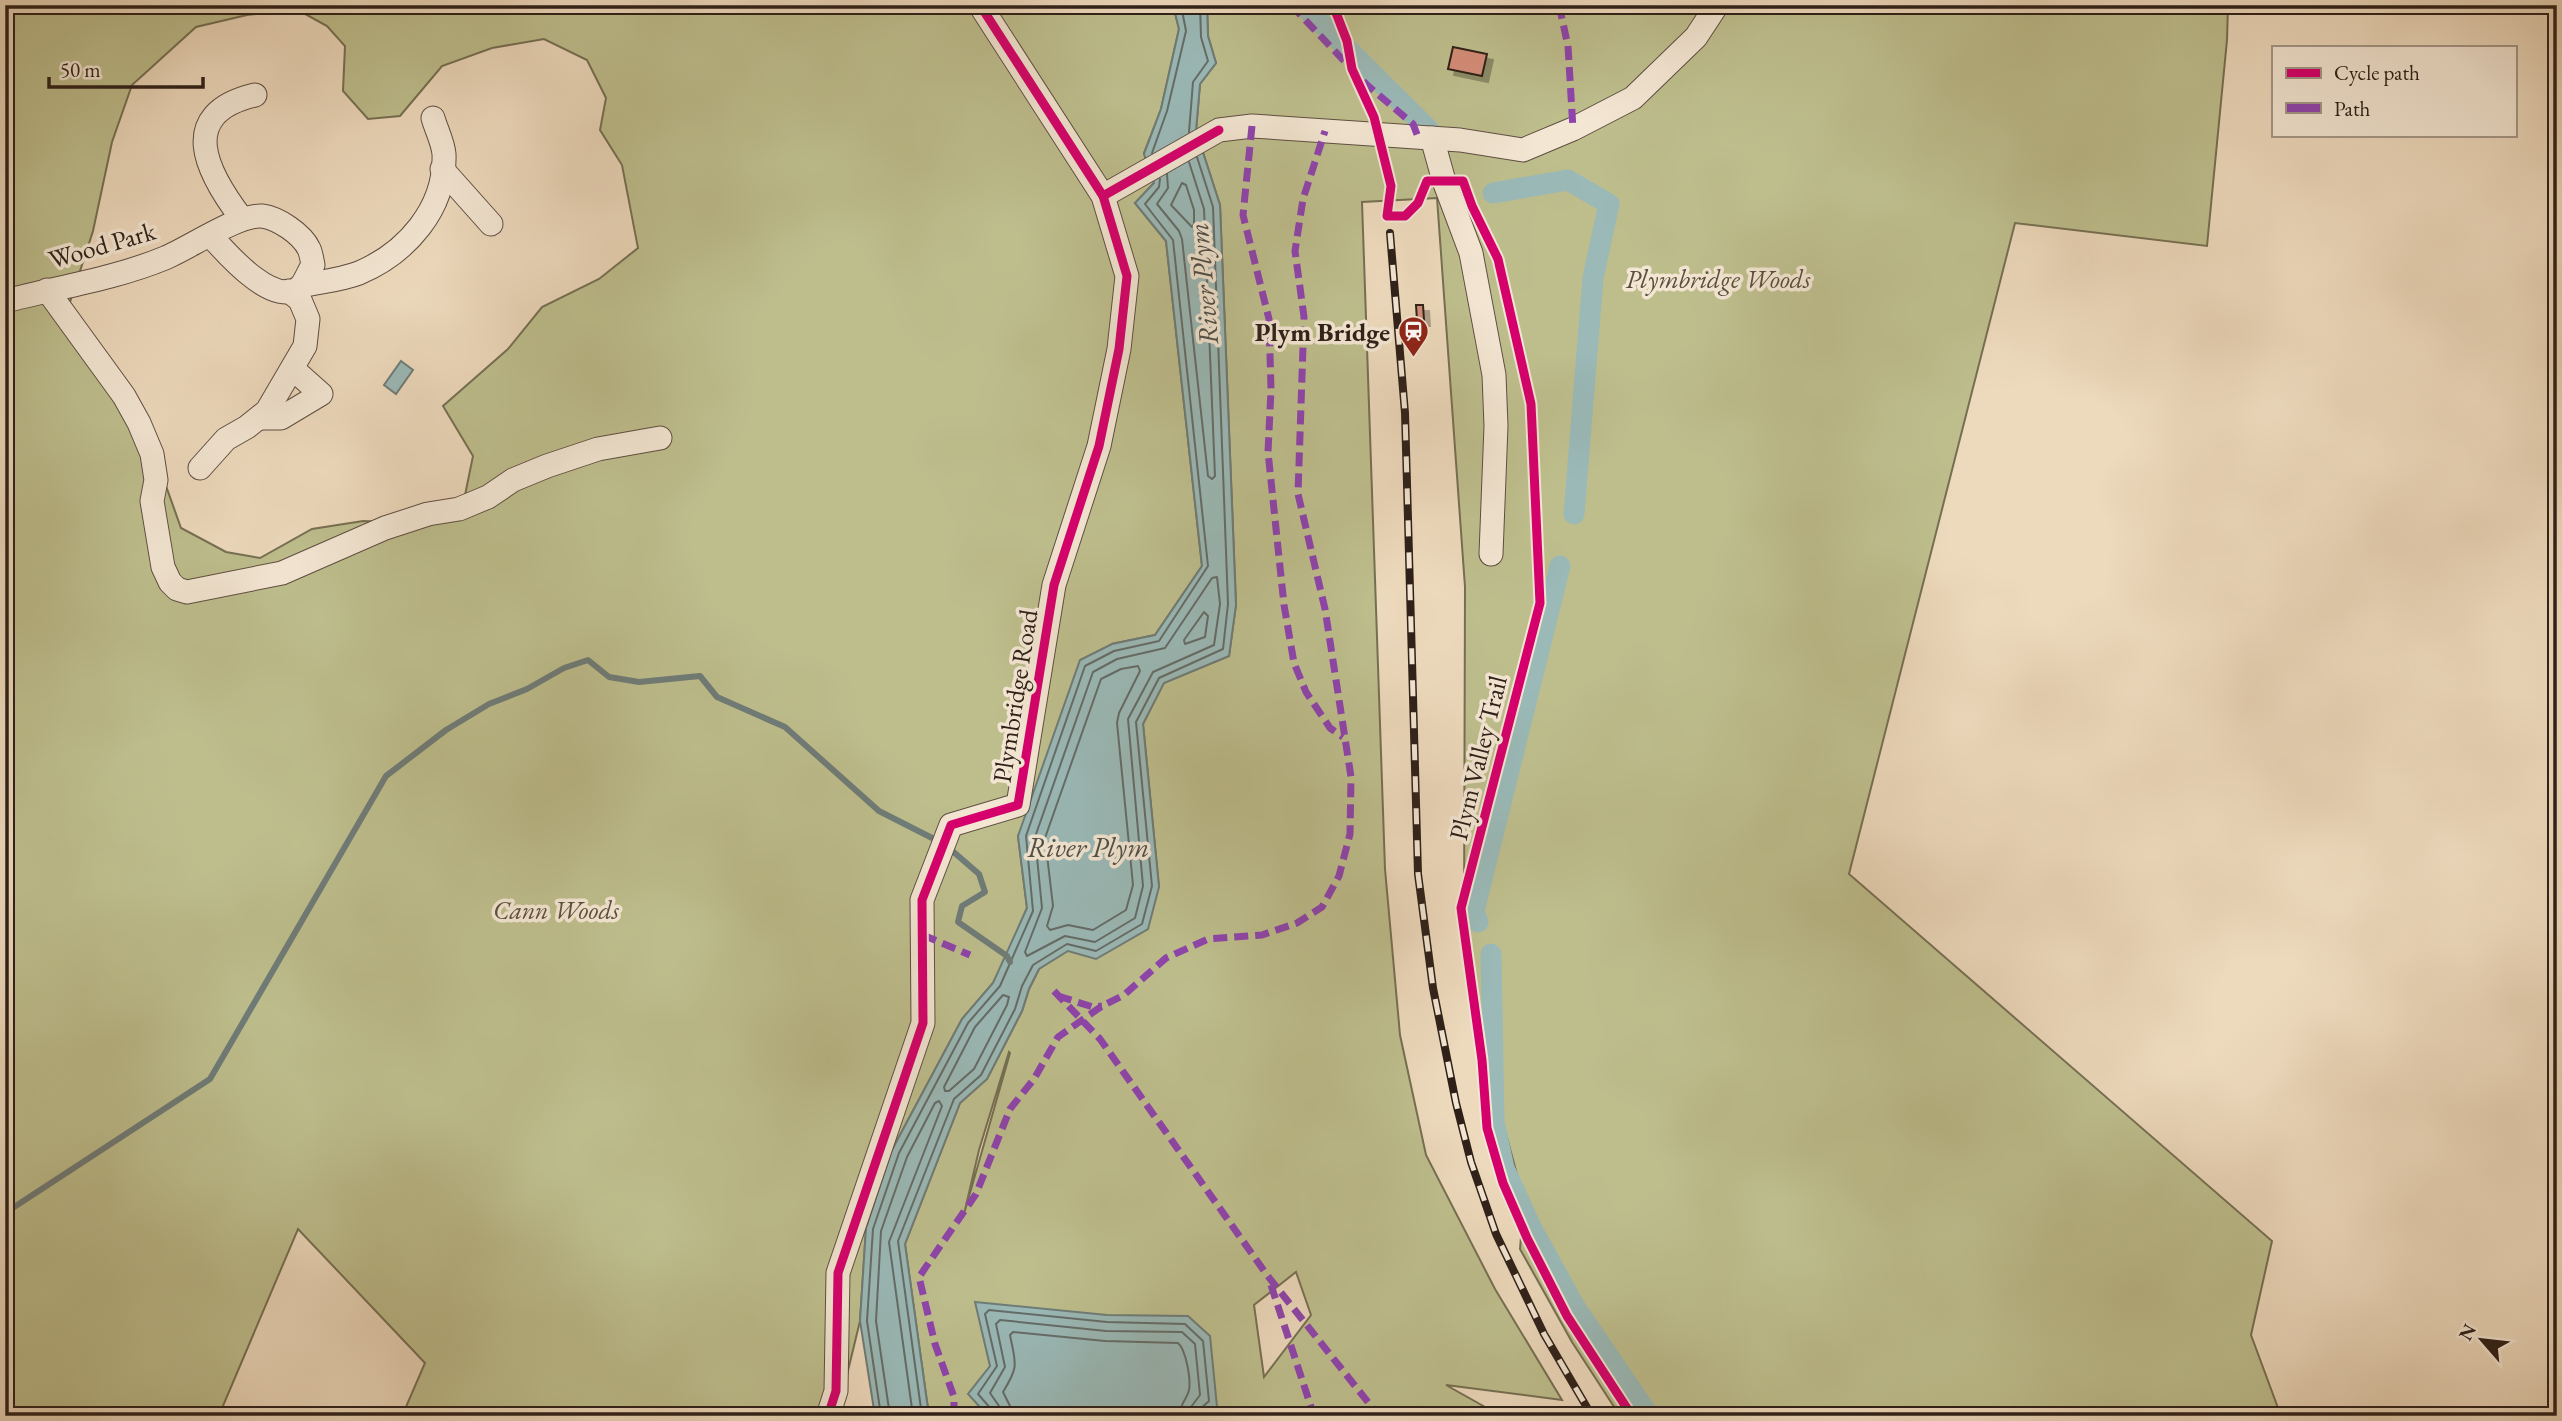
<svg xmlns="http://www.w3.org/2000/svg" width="2562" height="1421" viewBox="0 0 2562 1421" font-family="'EB Garamond',serif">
  <defs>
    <filter id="shadow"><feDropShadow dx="6" dy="6" stdDeviation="0" flood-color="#0004"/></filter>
  </defs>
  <rect width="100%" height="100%" fill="#edd9bc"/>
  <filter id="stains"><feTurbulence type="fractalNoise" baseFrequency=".00286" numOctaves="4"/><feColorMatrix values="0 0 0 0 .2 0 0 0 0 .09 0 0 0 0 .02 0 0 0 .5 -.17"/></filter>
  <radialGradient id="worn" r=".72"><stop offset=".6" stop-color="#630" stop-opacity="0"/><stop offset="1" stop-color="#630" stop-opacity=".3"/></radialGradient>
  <!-- green -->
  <g fill="#bebe8d" stroke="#766f53" stroke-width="2" fill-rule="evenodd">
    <path d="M 5,5 L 1173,5 L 1179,29 L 1161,109 L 1144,153 L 1154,183 L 1135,203 L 1166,241 L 1202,566 L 1155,635 L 1112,644 L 1018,836 L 1027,908 L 1007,956 L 993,983 L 962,1019 L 892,1150 L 866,1228 L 860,1321 L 837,1416 L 402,1416 L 425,1363 L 298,1229 L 220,1413 L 214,1416 L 5,1416 ZM 298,10 L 327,26 L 345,46 L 343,91 L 368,119 L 400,116 L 442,66 L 492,48 L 544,39 L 587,60 L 606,98 L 600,130 L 622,165 L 638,248 L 599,279 L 542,307 L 508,349 L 443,406 L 473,456 L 464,500 L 418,523 L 363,521 L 312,529 L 260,558 L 226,552 L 181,528 L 161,472 L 69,305 L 93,231 L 112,142 L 132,85 L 196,27 L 247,15 Z"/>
    <path d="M 1207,5 L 2228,5 L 2227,40 L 2207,246 L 2015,223 L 1849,874 L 2272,1241 L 2251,1335 L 2281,1416 L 1620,1416 L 1572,1342 L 1520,1249 L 1524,1200 L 1500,1112 L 1464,929 L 1465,587 L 1437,198 L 1362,202 L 1385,869 L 1400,1035 L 1426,1155 L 1495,1289 L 1562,1400 L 1446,1385 L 1501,1416 L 929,1416 L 905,1244 L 960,1103 L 987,1079 L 1022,1011 L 1029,989 L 1039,969 L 1159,887 L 1143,724 L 1163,683 L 1229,656 L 1236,604 L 1220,205 L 1196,131 L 1200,84 L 1216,63 L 1208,36 ZM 1009,1052 L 1010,1053 L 964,1214 L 979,1150 ZM 1296,1272 L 1311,1315 L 1264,1377 L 1254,1305 Z"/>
  </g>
  <!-- water -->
  <g fill="#9ab9b7" stroke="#6f7c78" stroke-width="2">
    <polygon points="1173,5 1207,5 1208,36 1216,63 1200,84 1196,131 1220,205 1236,605 1229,656 1164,683 1143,724 1159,887 1148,929 1096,959 1068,951 1039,969 1029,989 1022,1011 987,1079 960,1103 905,1244 929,1416 875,1416 860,1321 866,1228 892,1150 962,1019 993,983 1027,908 1018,836 1080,660 1112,644 1155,635 1202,566 1166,241 1135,203 1154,183 1144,154 1161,109 1179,29"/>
    <polygon points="401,361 413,370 396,394 384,385"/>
    <polygon points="975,1302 1107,1315 1188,1316 1210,1336 1217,1407 1200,1416 988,1416 968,1394 990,1366"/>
  </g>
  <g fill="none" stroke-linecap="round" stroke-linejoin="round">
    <!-- shore -->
    <g stroke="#646c68" stroke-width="2">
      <polyline points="1189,132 1193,82 1208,61 1201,37 1200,5"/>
      <polyline points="1152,153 1167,111 1186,31 1181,5"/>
      <polyline points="1167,174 1168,188 1157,204 1179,231 1182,239 1208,476 1212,479 1215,476 1204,209 1189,162"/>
      <polygon points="1182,183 1186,185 1194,210 1194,224 1192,227 1171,205"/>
      <polygon points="1217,577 1220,604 1214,645 1153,672 1128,719 1143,886 1135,918 1095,942 1065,936 1027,956 1025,952 1042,908 1035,837 1093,672 1117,659 1165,648 1212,578"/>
      <polygon points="1204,612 1208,616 1205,637 1185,644 1184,640"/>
      <polygon points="1138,666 1140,671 1119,713 1117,723 1133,885 1126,910 1093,930 1068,925 1050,930 1047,926 1053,906 1045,838 1101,679 1121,669"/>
      <polygon points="1003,995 1009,997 1007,1005 974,1069 949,1091 945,1091 944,1087 975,1027"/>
      <polyline points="881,1416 867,1321 873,1229 899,1153 968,1023 1000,986 1033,911 1026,836 1085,666 1114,651 1159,641 1208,566 1173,240 1145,204 1159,187 1160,179"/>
      <polyline points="890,1416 876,1321 881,1231 907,1157 935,1103 939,1101 942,1106 889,1242 913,1416"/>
      <polyline points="922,1416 898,1241 954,1099 981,1075 1015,1009 1022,986 1033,965 1067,944 1096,951 1142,924 1152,886 1136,722 1159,678 1223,649 1228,604 1213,207 1197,157"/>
      <polyline points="992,1416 991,1409 978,1394 997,1366 985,1314 989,1310 1107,1322 1185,1324 1203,1341 1209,1401 1200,1409 1199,1416"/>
      <polyline points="1001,1416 999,1406 990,1393 1005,1367 996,1324 1000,1320 1106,1331 1182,1332 1195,1344 1200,1395 1191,1407 1190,1416"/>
      <path d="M 1012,1416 L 1010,1406 L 1003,1392 C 1019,1366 1016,1365 1010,1335 L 1013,1332 L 1105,1341 L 1178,1343 C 1186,1350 1191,1379 1189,1390 C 1187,1399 1180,1404 1179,1416"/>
    </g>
    <!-- stream -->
    <g stroke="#6f7c78" stroke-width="6">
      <polyline points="949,848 979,874 985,892 962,906 958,922 1007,956 1010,962"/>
      <polyline points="5,1213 210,1079 386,776 446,730 489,704 527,689 564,668 588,660 609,677 639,682 700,676 717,697 785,727 879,811 940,842"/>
    </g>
    <!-- canal -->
    <g stroke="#9ab9b7" stroke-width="21">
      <polyline points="1303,5 1429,130"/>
      <polyline points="1493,193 1568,180 1609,204 1593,278 1574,514"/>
      <polyline points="1478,922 1474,911 1560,566"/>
      <polyline points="1491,954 1494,1122 1504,1168 1531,1227 1575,1307 1649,1416"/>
    </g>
  </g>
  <!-- building -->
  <g fill="#d48d79" stroke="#2e2019" stroke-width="2" filter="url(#shadow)">
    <polygon points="1453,47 1487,54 1482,76 1448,69"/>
    <polygon points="1416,305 1423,305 1424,320 1417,320"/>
  </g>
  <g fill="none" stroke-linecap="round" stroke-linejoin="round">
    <defs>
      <g id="minor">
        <polyline points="1432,138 1444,181 1471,253 1494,375 1496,426 1491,554"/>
        <polyline points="442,169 491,224"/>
        <polyline points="1103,196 1219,130 1252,126 1460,140 1523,150 1573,129 1633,98 1696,37 1717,5"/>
        <path d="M 242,219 C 207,173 175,114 255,95"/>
        <path d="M 301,286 C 319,282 341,280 359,273 C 406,253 446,209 444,154 C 443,142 436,129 433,118"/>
        <polyline points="47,290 124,396 139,423 152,454 156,480 152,501 163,567 170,582 177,589 187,592 282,573 385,528 428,514 459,509 488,497 513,480 547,466 598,449 660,438"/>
        <path d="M 5,301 C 59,287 114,279 165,258 C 189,248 239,214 262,216 C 278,218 302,234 309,249 C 311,253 312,260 313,265 C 309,271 306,279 302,285 C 277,312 226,253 211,236"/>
        <polyline points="259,418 281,418 321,394 293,369"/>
        <polyline points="200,468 226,439 247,427 267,411 305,346 308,319 300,300 289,291"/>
        <polyline points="828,1416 836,1391 838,1273 923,1023 922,900 951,825 1018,805 1054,585 1099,446 1119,349 1127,276 1103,196 980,5"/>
      </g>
    </defs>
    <!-- minor casing -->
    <use href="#minor" stroke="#5e4e42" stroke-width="25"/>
    <!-- minor -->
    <use href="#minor" stroke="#f3e6d3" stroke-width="23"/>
    <defs>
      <polyline id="rail" points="1390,233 1405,413 1418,874 1433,988 1456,1103 1471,1162 1496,1234 1544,1334 1592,1416"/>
    </defs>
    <!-- rail casing -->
    <use href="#rail" stroke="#2e2019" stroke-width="8"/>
    <!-- rail -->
    <use href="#rail" stroke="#f3e6d3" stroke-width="5" stroke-dasharray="16" stroke-linecap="butt"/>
    <!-- quiet -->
    <g stroke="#8e44ad" stroke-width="7" stroke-dasharray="14 7" stroke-linecap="butt">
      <polyline points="1291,5 1367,85 1413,124 1418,137"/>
      <polyline points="1559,5 1568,46 1573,129"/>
      <polyline points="1252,126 1243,215 1269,319 1271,390 1268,452 1284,605 1294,663 1306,692 1330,728 1343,737"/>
      <polyline points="923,935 970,955"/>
      <polyline points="1054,991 1100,1039 1267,1275 1379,1416"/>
      <polyline points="1058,996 1093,1007 1102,1006"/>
      <polyline points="1271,1285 1314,1416"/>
      <polyline points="954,1416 954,1397 935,1344 919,1277 976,1194 1010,1109 1034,1079 1058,1037 1102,1006 1124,995 1166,958 1208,939 1262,935 1297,923 1322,907 1339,876 1350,834 1351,777 1325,609 1298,494 1304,317 1295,251 1303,199 1325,131"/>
    </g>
    <defs>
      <g id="cycleway">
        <polyline points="1333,5 1347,41 1352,69 1374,117 1391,186 1387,216 1405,216 1418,203 1427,181 1463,181 1472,206 1498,259 1531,404 1540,603 1461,908 1482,1060 1487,1128 1503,1183 1527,1238 1567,1316 1632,1416"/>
        <polyline points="1103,196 1219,130"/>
        <polyline points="828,1416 836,1391 838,1273 923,1023 922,900 951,825 1018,805 1054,585 1099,446 1119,349 1127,276 1103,196 980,5"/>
      </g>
    </defs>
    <!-- cycleway casing -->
    <use href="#cycleway" stroke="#f3e6d3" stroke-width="13"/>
    <!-- cycleway -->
    <use href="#cycleway" stroke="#d6006c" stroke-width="9"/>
  </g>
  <!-- icons -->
  <defs>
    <symbol id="station-pin" viewBox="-11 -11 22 30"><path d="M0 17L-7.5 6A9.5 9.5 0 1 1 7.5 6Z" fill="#8f2418" stroke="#f3e6d3"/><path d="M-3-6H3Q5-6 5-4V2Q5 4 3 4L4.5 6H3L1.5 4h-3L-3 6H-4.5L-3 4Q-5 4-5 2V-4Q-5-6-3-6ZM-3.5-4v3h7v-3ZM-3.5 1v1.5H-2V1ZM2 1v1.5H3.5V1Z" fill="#fff"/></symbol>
  </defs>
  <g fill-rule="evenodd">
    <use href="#station-pin" x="1396" y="314" width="35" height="47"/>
  </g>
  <g text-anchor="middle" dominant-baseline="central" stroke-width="7" stroke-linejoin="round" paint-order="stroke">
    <!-- street labels -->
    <g font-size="26" fill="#2e2019" stroke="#f3e6d3">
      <text transform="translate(102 245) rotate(-16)">Wood Park</text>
      <text transform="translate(1015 696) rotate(-81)">Plymbridge Road</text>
      <text transform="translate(1478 758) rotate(-76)">Plym Valley Trail</text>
    </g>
    <!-- park labels -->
    <g font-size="26" font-style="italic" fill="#594f3c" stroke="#f3e6d3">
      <text x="1718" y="279">Plymbridge Woods</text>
      <text x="556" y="910">Cann Woods</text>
    </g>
    <!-- poi labels -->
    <g font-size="26" font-weight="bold" fill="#2e2019" stroke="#f3e6d3" text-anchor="end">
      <text x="1390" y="332">Plym Bridge</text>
    </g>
    <!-- water labels -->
    <g font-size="28" font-style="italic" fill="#4e4e48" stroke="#f3e6d3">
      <text transform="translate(1203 284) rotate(-95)">River Plym</text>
      <text x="1088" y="847">River Plym</text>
    </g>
  </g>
  <!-- margin -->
  <rect width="2562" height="1421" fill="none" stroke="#edd9bc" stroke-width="28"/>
  <rect x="7" y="7" width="2548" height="1407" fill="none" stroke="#2e2019" stroke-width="3.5"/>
  <rect x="14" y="14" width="2534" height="1393" fill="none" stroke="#2e2019" stroke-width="2"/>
  <!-- legend -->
  <rect x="2272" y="46" width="245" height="91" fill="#f3e6d3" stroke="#a49789" stroke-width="2"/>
  <rect x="2286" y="68" width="35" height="10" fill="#d6006c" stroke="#a49789" stroke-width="2"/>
  <text x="2334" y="80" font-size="21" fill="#2e2019">Cycle path</text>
  <rect x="2286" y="103" width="35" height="10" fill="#8e44ad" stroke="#a49789" stroke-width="2"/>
  <text x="2334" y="116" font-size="21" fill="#2e2019">Path</text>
  <!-- north arrow -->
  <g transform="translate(2482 1340) rotate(298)" stroke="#f3e6d3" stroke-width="5" paint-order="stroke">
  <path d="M0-5L12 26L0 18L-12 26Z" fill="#2e2019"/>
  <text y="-10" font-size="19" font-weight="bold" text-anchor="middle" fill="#2e2019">N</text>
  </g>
  <!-- scale -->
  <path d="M49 77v10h154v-10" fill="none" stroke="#2e2019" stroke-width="3.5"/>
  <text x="60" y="77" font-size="21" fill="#2e2019" stroke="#f3e6d3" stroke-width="5" paint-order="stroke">50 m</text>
  <rect width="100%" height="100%" filter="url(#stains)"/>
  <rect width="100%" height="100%" fill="url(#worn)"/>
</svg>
